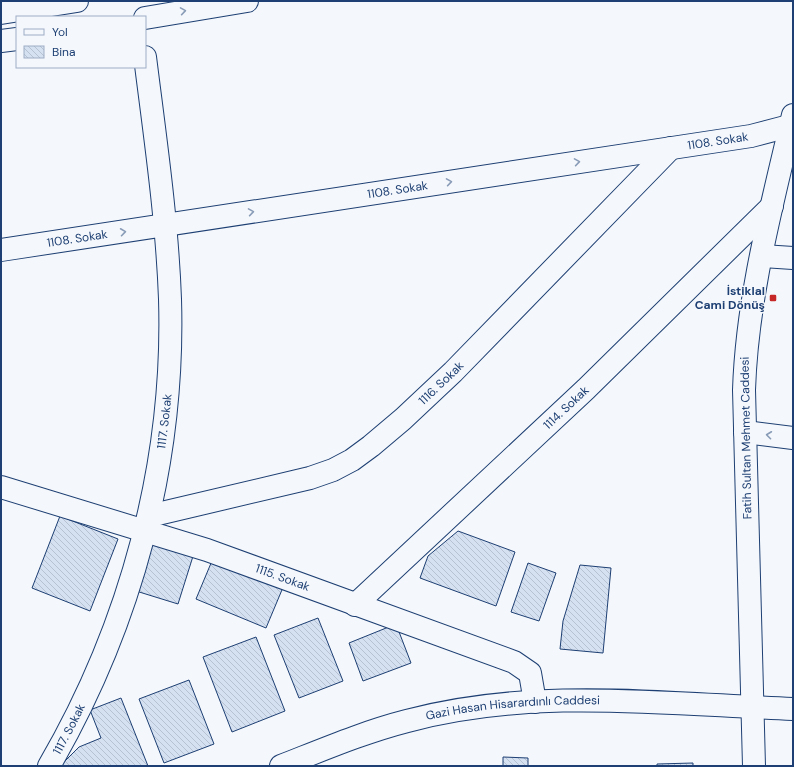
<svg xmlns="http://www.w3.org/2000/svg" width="794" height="767" viewBox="0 0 794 767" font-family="'DM Sans',sans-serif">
  <defs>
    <pattern id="building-back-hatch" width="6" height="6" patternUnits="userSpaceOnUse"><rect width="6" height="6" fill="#d5e0f0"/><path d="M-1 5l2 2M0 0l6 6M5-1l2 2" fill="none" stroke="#b6c1d1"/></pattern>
  </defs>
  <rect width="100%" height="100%" fill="#f4f7fb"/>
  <!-- building -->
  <g fill="url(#building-back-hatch)" stroke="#1d3f73">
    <polygon points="60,516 118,539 90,611 32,588"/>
    <polygon points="458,531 515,552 496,606 420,578 428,556"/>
    <polygon points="152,539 194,553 178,604 136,591"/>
    <polygon points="214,556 284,585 266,628 196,599"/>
    <polygon points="528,563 556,573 539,621 511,612"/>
    <polygon points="580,565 611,568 603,653 560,649 563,621"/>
    <polygon points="318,618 343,681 299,698 274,635"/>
    <polygon points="396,624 411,663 363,681 349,643"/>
    <polygon points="256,637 285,711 232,732 203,657"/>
    <polygon points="189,680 214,744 164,763 139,699"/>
    <polygon points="121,698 148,766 60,766 79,747 101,738 90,710"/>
    <polygon points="503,757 528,758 528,766 503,766"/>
    <polygon points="693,763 693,766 657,766 657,764"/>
  </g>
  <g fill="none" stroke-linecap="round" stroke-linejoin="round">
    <defs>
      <g id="minor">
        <path id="s1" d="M 1,250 L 751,136 L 793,125"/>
        <polyline points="762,256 793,258"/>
        <polyline points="745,432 793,438"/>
        <path id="s2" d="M 1,487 L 207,550 L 514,662 L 530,673 L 535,702"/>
        <path id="s3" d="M 149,516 L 310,478 L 333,470 L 352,460 L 371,446 L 403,419 L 453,372 L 671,148"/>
        <path id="s4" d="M 355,605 L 586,389 L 772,206"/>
        <path id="s5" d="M 49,766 C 131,625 175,462 170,299 C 167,218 155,137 145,57"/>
        <path id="s6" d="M 281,766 C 322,750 364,732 407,721 C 532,687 666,704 793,709"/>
        <path d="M 754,766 L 744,390 C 747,297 772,205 793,115"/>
      </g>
      <g id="major">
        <polyline points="1,13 77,1"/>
        <polyline points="145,18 247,1"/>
        <polyline points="1,41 17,39"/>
      </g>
    </defs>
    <!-- minor casing -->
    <use href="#minor" stroke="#1d3f73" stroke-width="24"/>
    <!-- major casing -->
    <use href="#major" stroke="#1d3f73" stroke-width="24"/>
    <!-- minor -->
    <use href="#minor" stroke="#f4f7fb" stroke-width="22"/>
    <!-- major -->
    <use href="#major" stroke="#f4f7fb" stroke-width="22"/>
  </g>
  <!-- one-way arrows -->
  <defs><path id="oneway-chevron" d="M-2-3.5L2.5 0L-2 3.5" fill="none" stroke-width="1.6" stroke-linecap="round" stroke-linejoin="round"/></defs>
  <g stroke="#889bb7">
    <use href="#oneway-chevron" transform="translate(183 11) rotate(-9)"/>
    <use href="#oneway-chevron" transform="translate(577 162) rotate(-9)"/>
    <use href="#oneway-chevron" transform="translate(449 182) rotate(-9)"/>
    <use href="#oneway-chevron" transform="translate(251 212) rotate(-9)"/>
    <use href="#oneway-chevron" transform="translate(123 232) rotate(-8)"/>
    <use href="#oneway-chevron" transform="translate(769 435) rotate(-173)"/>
  </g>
  <!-- markers -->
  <rect fill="#c62828" stroke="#f4f7fb" stroke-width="1.5" x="769" y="294" width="8" height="8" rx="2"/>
  <g text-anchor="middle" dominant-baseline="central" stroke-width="3" stroke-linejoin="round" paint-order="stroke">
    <!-- street labels -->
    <g font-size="12" fill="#1d3f73" stroke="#f4f7fb">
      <text stroke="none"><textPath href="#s1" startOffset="725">1108. Sokak</textPath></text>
      <text stroke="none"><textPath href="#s1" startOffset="401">1108. Sokak</textPath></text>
      <text stroke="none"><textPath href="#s1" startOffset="77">1108. Sokak</textPath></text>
      <text stroke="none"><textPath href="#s3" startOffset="329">1116. Sokak</textPath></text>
      <text stroke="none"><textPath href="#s4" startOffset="289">1114. Sokak</textPath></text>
      <text stroke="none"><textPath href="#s5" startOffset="366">1117. Sokak</textPath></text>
      <text transform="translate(746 438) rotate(-91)">Fatih Sultan Mehmet Caddesi</text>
      <text stroke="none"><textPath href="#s2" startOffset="296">1115. Sokak</textPath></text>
      <text stroke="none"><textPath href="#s6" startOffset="241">Gazi Hasan Hisarardınlı Caddesi</textPath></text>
      <text stroke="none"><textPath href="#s5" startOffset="42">1117. Sokak</textPath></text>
    </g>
    <!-- poi labels -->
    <g font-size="12" font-weight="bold" fill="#1d3f73" stroke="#f4f7fb" text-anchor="end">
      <text x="765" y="291">İstiklal<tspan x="765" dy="14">Cami Dönüş</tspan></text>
    </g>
  </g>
  <!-- border -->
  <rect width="794" height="767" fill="none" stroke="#1d3f73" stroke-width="4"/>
  <!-- legend -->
  <rect x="16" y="16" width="130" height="52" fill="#f4f7fb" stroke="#9eadc5"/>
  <rect x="24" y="29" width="20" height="6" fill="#f4f7fb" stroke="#9eadc5"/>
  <text x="52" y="36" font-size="12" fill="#1d3f73">Yol</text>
  <rect x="24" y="46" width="20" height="12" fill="url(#building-back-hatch)" stroke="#9eadc5"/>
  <text x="52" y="56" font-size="12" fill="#1d3f73">Bina</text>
</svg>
